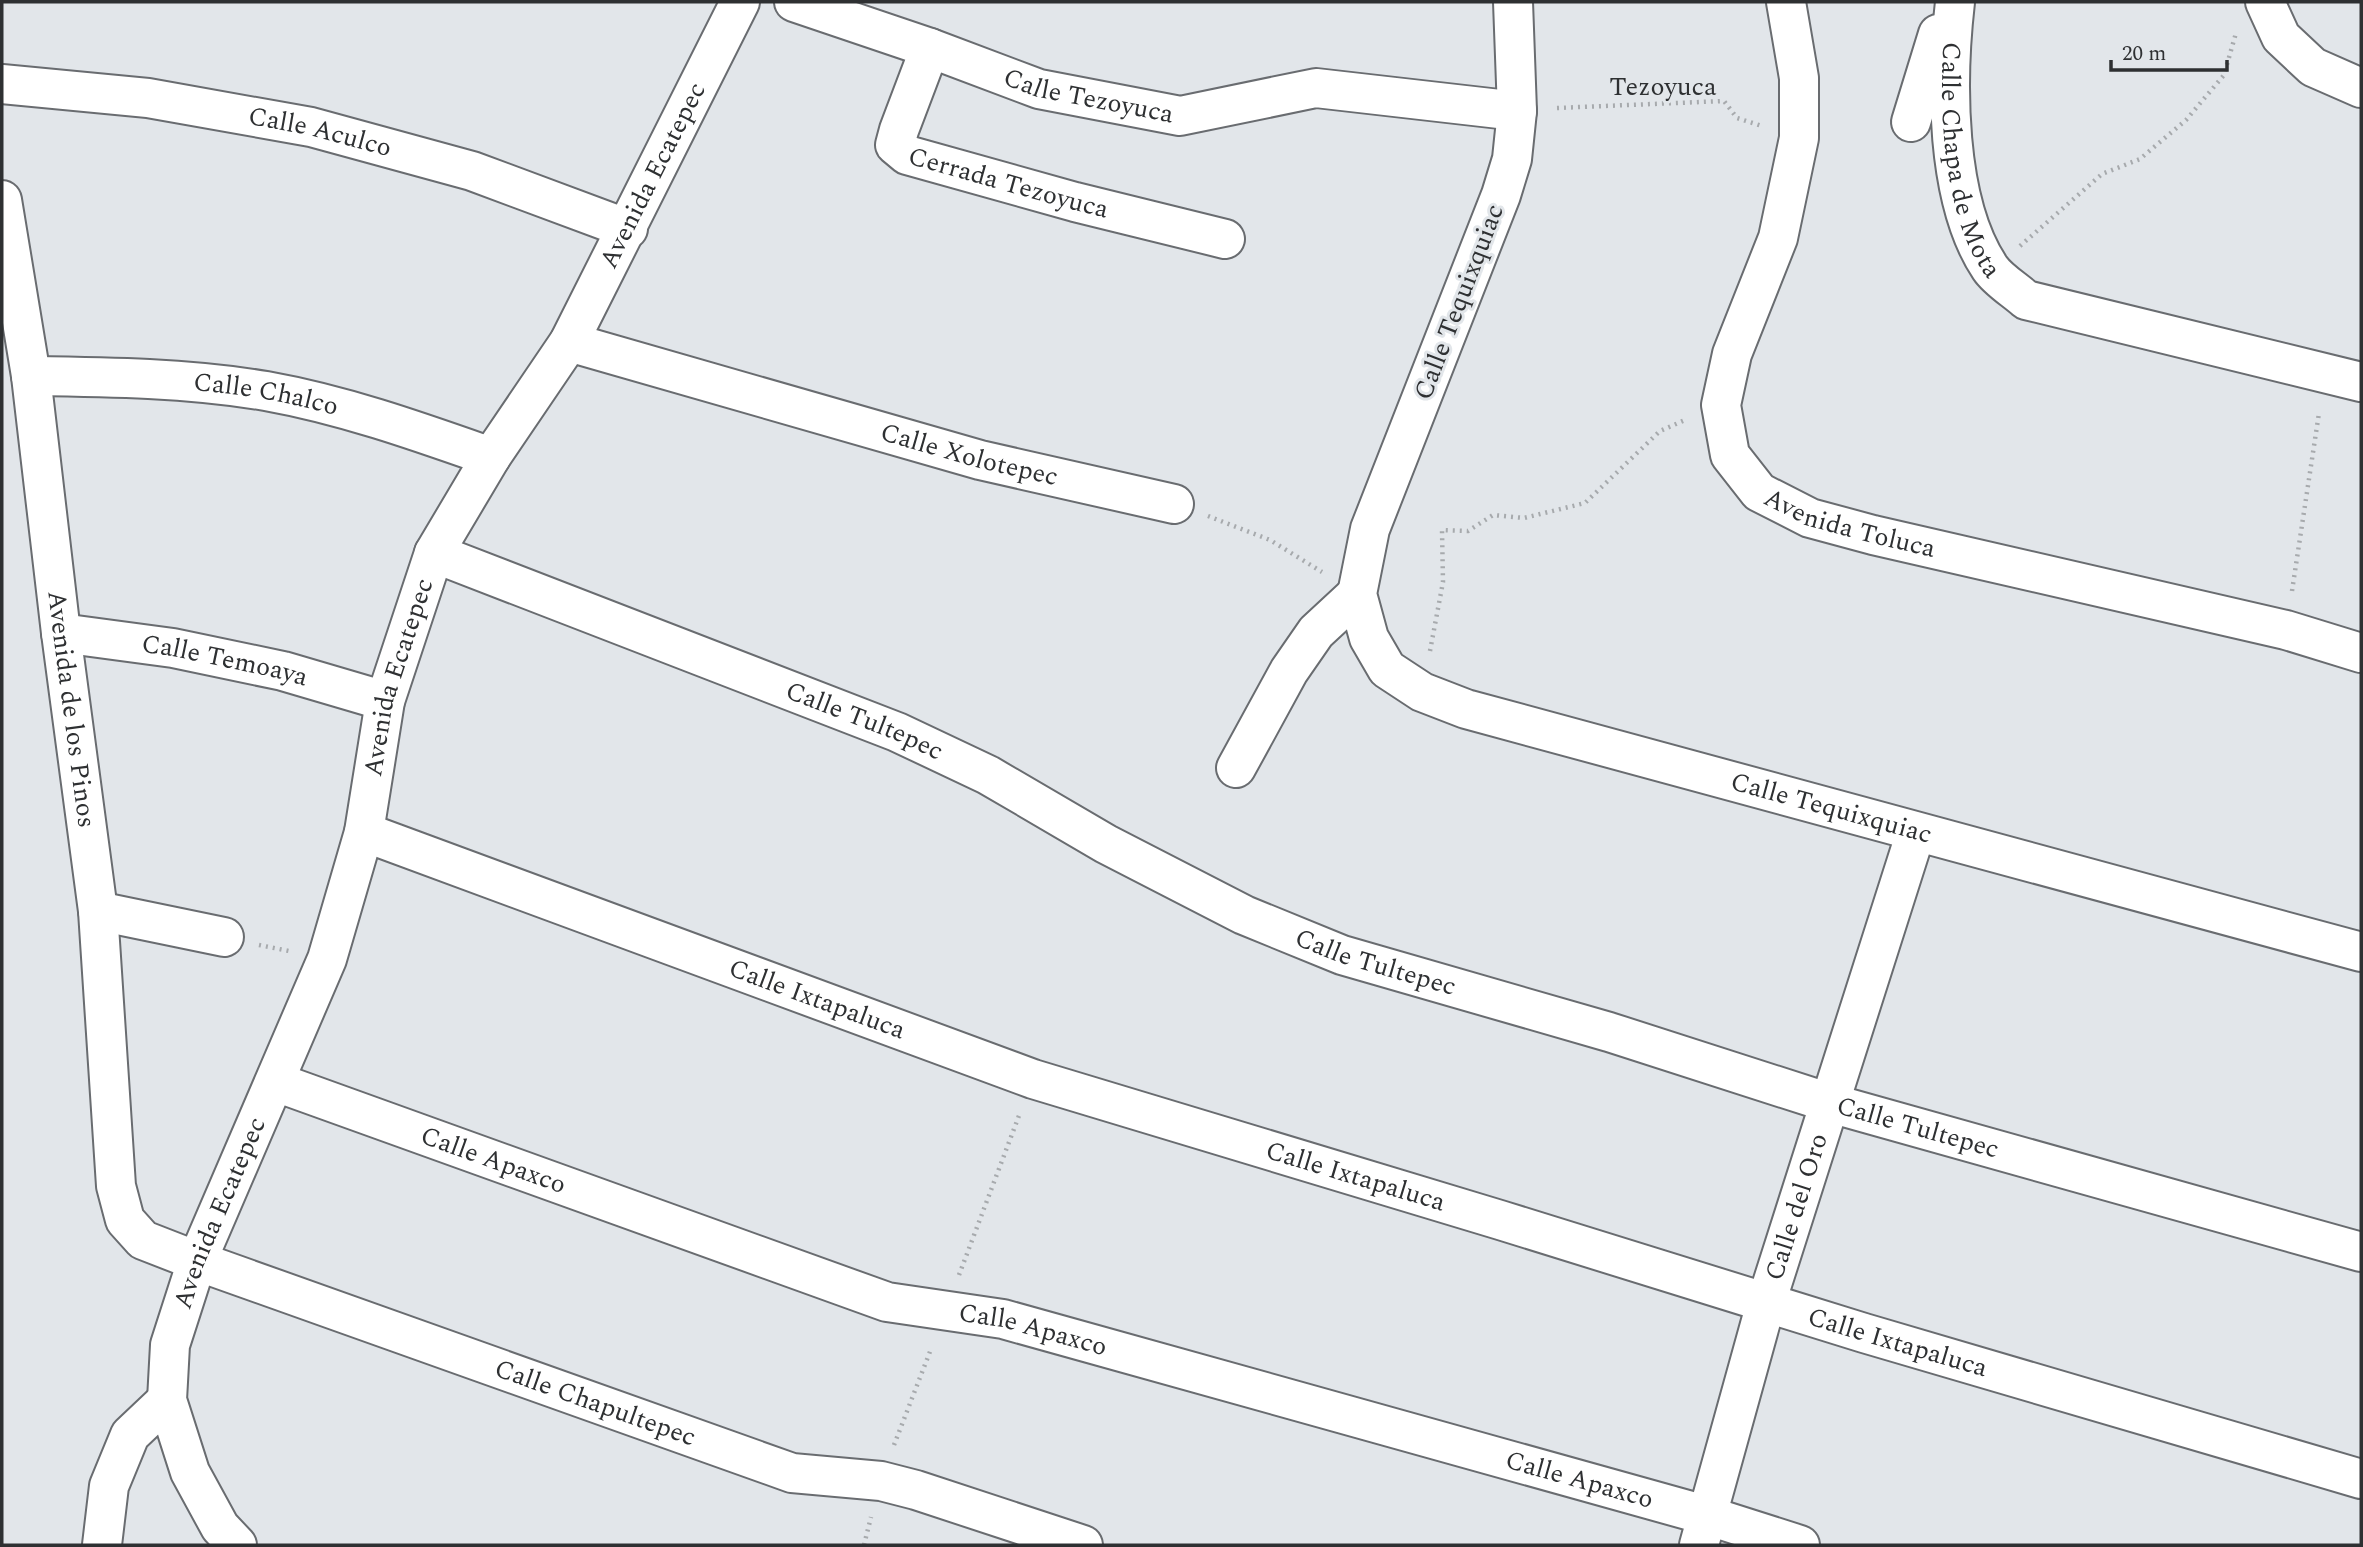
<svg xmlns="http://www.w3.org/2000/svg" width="2363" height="1547" viewBox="0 0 2363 1547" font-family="Spectral,serif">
  <rect width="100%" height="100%" fill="#e2e6ea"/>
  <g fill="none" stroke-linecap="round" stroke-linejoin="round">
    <defs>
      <g id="minor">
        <path id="s1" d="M 794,2 L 930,48 L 1039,89 L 1180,116 L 1316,88 L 1517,111"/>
        <path id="s2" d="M 1513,2 L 1517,111 L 1512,159 L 1501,195 L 1370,529 L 1357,594 L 1369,638 L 1387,669 L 1422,692 L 1466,709 L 2361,952"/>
        <path id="s3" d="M 1786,2 L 1799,78 L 1799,138 L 1778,238 L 1732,354 L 1721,405 L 1730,455 L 1759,492 L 1810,518 L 1873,535 L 2286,630 L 2361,653"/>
        <path id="s4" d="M 1955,2 C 1946,80 1945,201 1990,268 C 1998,280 2015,290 2026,300 L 2361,382"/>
        <polyline points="2265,2 2281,37 2313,67 2361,88"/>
        <path id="s5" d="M 930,48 L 899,130 L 895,145 L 907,155 L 1075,202 L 1225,239"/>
        <path id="s6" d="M 2,84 L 148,98 L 311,127 L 472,171 L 628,229"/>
        <polyline points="1911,122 1938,34"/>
        <path id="s7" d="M 2,200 L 31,376 L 61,633 L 98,911 L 116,1186 L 125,1220 L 143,1240 L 197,1261 L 792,1473 L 881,1481 L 916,1490 L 1083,1545"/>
        <path id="s8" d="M 569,342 L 980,460 L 1174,504"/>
        <path id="s9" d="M 31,376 C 110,377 188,378 266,391 C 344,405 417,431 491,457"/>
        <path id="s10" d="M 434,553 L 897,732 L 988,775 L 1106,844 L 1244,915 L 1342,955 L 1609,1032 L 1830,1103 L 2361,1252"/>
        <path id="s11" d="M 61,633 L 173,648 L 283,671 L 385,701"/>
        <polyline points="1236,768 1289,671 1316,632 1357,594"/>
        <path id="s12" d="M 364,832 L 1033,1079 L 1500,1220 L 1864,1333 L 2361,1479"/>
        <polyline points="98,911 224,937"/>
        <path id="s13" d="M 276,1082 L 887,1302 L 1003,1319 L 1709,1516 L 1800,1545"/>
        <polyline points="102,1545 109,1486 130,1435 167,1400"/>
        <path id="s14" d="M 237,1545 L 220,1527 L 190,1472 L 167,1400 L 170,1345 L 197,1261 L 327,959 L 364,832 L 385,701 L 434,553 L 491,457 L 569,342 L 740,2"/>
        <path id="s15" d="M 1699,1545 L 1766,1303 L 1916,832"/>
      </g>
    </defs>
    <!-- minor casing -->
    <use href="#minor" stroke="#696c70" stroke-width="42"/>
    <!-- path -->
    <g stroke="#a7aaad" stroke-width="4.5" stroke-dasharray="2 5" stroke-linecap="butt">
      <polyline points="1557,108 1724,101 1737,118 1762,126"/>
      <polyline points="2020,246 2102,174 2140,159 2186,120 2224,75 2236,33"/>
      <polyline points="1208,516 1270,540 1322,572"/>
      <polyline points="2292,591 2319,413"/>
      <polyline points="1430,651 1443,582 1442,530 1468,531 1493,515 1524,518 1585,503 1660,431 1685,420"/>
      <polyline points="259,945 289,951"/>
      <polyline points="959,1275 1020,1113"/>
      <polyline points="894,1445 931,1349"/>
      <polyline points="864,1545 871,1517"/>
    </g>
    <!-- minor -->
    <use href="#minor" stroke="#fff" stroke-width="38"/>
  </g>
  <g text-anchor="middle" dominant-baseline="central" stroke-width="6" stroke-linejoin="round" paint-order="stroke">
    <!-- street labels -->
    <g font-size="26" fill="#2e3032" stroke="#e2e6ea">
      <text x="1663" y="87">Tezoyuca</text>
      <text stroke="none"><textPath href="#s1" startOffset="310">Calle Tezoyuca</textPath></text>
      <text stroke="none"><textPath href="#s6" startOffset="322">Calle Aculco</textPath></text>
      <text stroke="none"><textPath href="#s4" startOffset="161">Calle Chapa de Mota</textPath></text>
      <text stroke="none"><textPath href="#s14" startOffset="1493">Avenida Ecatepec</textPath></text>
      <text stroke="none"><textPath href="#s5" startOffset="224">Cerrada Tezoyuca</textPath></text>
      <text transform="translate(1459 302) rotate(-69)">Calle Tequixquiac</text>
      <text stroke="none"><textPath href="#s9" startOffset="236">Calle Chalco</textPath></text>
      <text stroke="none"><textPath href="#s8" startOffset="416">Calle Xolotepec</textPath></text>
      <text stroke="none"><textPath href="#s3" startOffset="611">Avenida Toluca</textPath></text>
      <text stroke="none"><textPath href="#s11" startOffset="166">Calle Temoaya</textPath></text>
      <text stroke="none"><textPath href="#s14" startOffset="926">Avenida Ecatepec</textPath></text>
      <text stroke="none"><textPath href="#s7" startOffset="514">Avenida de los Pinos</textPath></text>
      <text stroke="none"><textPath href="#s10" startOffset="462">Calle Tultepec</textPath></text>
      <text stroke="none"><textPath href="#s2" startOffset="1169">Calle Tequixquiac</textPath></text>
      <text stroke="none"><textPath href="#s10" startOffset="1029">Calle Tultepec</textPath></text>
      <text stroke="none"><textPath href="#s12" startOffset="483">Calle Ixtapaluca</textPath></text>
      <text stroke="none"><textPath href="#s10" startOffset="1596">Calle Tultepec</textPath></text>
      <text stroke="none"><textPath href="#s13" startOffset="231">Calle Apaxco</textPath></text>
      <text stroke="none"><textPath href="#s12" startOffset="1050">Calle Ixtapaluca</textPath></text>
      <text stroke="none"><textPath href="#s15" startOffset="352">Calle del Oro</textPath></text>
      <text stroke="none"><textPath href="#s14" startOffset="359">Avenida Ecatepec</textPath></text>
      <text stroke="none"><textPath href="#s13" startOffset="798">Calle Apaxco</textPath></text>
      <text stroke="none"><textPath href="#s12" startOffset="1617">Calle Ixtapaluca</textPath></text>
      <text stroke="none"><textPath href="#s7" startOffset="1536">Calle Chapultepec</textPath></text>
      <text stroke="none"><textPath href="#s13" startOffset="1365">Calle Apaxco</textPath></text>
    </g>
  </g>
  <!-- border -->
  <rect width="2363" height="1547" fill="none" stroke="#2e3032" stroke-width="7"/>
  <!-- scale -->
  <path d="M2111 60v10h116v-10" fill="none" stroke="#2e3032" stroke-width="3.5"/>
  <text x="2122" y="60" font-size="21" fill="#2e3032" stroke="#e2e6ea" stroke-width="5" paint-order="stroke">20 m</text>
</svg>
